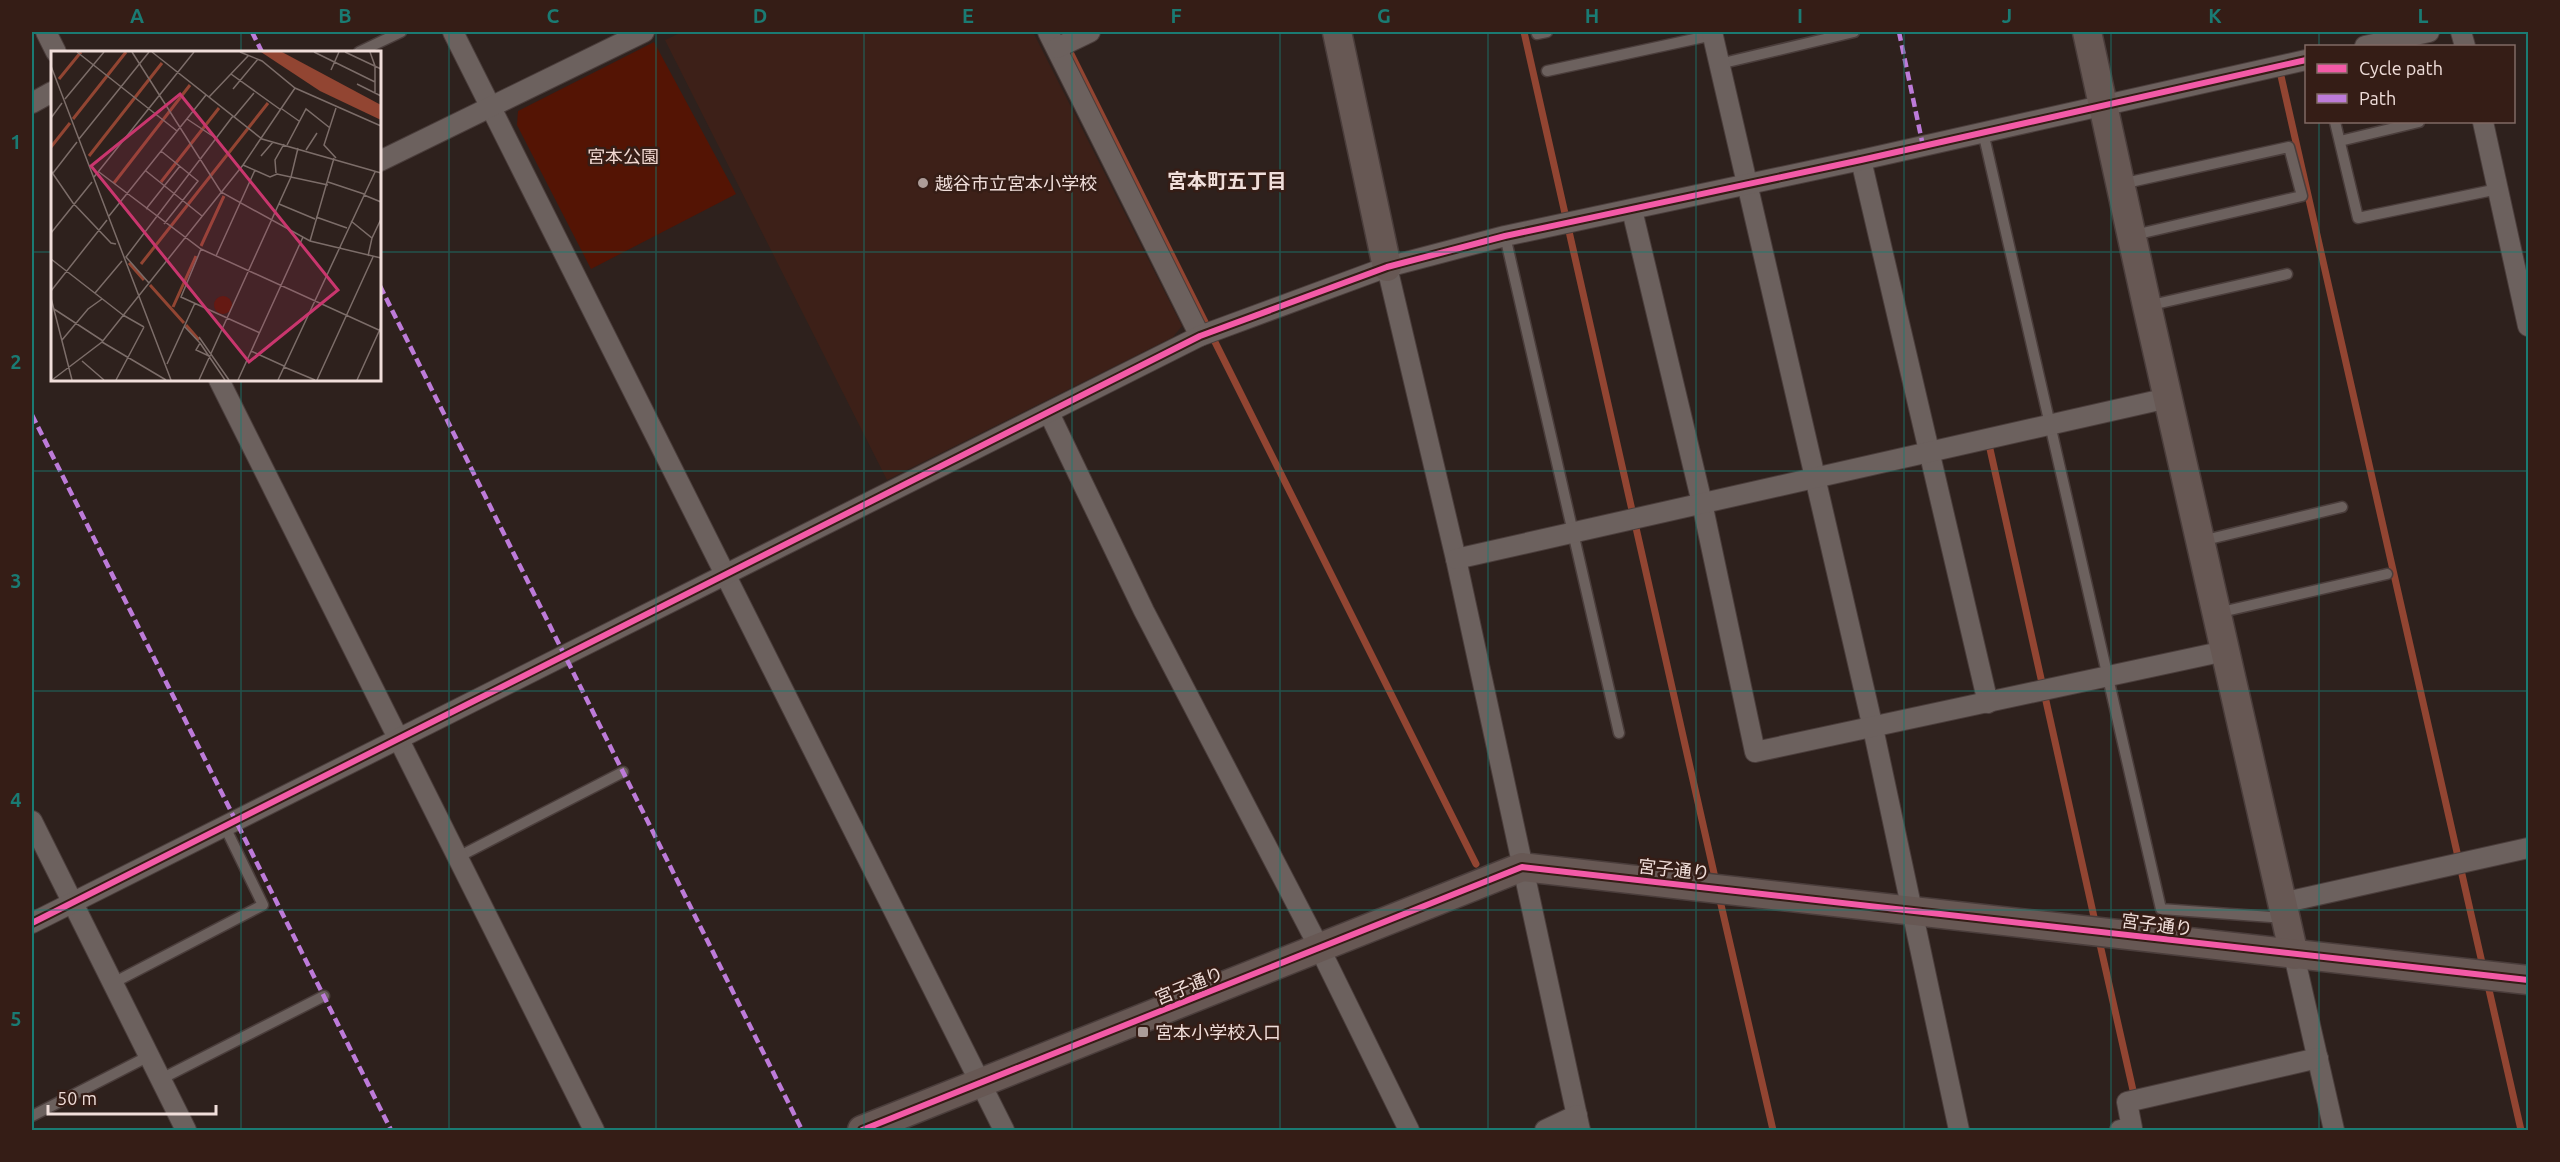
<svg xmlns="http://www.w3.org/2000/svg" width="2560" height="1162" viewBox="0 0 2560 1162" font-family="Ubuntu,'Noto Sans JP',sans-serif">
  <rect width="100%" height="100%" fill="#2e211d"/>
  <!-- built -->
  <polygon fill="#3d2018" points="682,32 1033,32 1182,326 1173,337 887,480 665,40"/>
  <!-- green -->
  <polygon fill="#541404" points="654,42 736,194 591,269 517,125 518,111"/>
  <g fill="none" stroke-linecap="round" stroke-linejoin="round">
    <!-- stream -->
    <g stroke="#924532" stroke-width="7">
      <polyline points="1060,32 1476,864"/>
      <polyline points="1524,32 1716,882"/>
      <polyline points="2281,76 2483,967"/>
      <polyline points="1990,449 2096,926"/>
      <polyline points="1719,896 1773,1130"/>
      <polyline points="2099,940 2135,1099"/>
      <polyline points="2487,981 2521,1130"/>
    </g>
    <defs>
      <g id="lane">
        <polyline points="1537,34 1547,32"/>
        <polyline points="359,52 401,32"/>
        <polyline points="1719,64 1854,32"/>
        <polyline points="1547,71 1713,35"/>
        <polyline points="2335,122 2358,218 2498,189"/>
        <polyline points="1983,132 2161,909 2285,918"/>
        <polyline points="2340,141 2419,122"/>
        <polyline points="2121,184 2289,147 2302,196 2134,235"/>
        <polyline points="1505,236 1619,733"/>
        <polyline points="2147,306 2287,274"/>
        <polyline points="2201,541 2342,507"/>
        <polyline points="2217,613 2387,574"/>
        <polyline points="458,857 623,772"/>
        <polyline points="113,983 263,905 225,827"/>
        <polyline points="161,1079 324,996"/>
        <polyline points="32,1116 149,1056"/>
      </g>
      <g id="street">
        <polyline points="46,32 56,52"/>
        <polyline points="453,32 1004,1130"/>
        <polyline points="1048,32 1200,336"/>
        <polyline points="1712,32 1873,728 1959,1130"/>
        <polyline points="2461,32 2465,46"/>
        <polyline points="2365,46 2429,32"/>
        <polyline points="1057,48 1090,32"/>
        <polyline points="32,103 52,92"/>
        <polyline points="2483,122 2528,326"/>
        <polyline points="1861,160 1988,703"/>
        <polyline points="380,161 644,32"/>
        <polyline points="1632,210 1702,503 1755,752 2225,651"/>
        <polyline points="1387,267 1456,559 1580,1130"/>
        <polyline points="219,380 594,1130"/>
        <polyline points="1049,413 1144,611 1320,949 1409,1130"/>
        <polyline points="1456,559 2168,398"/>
        <polyline points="32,821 186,1130"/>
        <polyline points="2282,903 2528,848"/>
        <polyline points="32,923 1200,336 1387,267 1505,236 1861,160 2306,60"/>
        <polyline points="2294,955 2334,1130"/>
        <polyline points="1545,1130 1577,1115"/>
        <polyline points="2120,1130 2132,1128 2127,1102 2318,1058"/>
      </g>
      <g id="secondary">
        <polyline points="1337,32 1387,267"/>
        <polyline points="2087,32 2147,306 2294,955"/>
        <polyline points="862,1130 1522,867 2528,980"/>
      </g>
    </defs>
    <!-- lane casing -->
    <use href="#lane" stroke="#4a3d3b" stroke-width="13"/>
    <!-- street casing -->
    <use href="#street" stroke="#4a3d3b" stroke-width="22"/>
    <!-- secondary casing -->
    <use href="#secondary" stroke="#4a3d3b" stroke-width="31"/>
    <!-- lane -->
    <use href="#lane" stroke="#6c615e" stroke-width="10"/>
    <!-- street -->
    <use href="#street" stroke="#6c615e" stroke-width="20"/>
    <!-- secondary -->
    <use href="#secondary" stroke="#675854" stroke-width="28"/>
    <!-- quiet -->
    <g stroke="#bd7bd9" stroke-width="4.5" stroke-dasharray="9 4.5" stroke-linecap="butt">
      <polyline points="252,32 262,52"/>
      <polyline points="1899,32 1923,146"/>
      <polyline points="380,286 802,1130"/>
      <polyline points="32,415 391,1130"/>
    </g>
    <defs>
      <g id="cycleway">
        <polyline points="32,923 1200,336 1387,267 1505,236 1861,160 2306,60"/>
        <polyline points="862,1130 1522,867 2528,980"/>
      </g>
    </defs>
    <!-- cycleway casing -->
    <use href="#cycleway" stroke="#351d16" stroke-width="10"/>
    <!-- cycleway -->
    <use href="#cycleway" stroke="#f35aa7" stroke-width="6"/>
  </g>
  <!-- grid -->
  <path fill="none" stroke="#1a7b73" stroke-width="1.5" stroke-opacity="0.55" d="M 241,32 L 241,52M 449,32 L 449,1130M 656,32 L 656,1130M 864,32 L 864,1130M 1072,32 L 1072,1130M 1280,32 L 1280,1130M 1488,32 L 1488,1130M 1696,32 L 1696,1130M 1904,32 L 1904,1130M 2111,32 L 2111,1130M 2319,32 L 2319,46M 2319,122 L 2319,1130M 32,252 L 52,252M 380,252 L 2528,252M 241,380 L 241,1130M 32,471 L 2528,471M 32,691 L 2528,691M 32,910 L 2528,910"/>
  <!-- markers -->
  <g fill="#ac9c98" stroke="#351d16" stroke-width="2">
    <circle cx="923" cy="183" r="6"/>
    <rect x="1137" y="1026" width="12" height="12" rx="3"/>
  </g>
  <g text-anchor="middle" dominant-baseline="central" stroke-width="5" stroke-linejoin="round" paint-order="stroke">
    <!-- park labels -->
    <g font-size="18" fill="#f0d7d0" stroke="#351d16">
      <text x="623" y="156">宮本公園</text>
    </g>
    <!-- poi labels -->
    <g font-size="18" fill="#f0deda" stroke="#351d16" text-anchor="start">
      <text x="935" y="183">越谷市立宮本小学校</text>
      <text x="1155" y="1032">宮本小学校入口</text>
    </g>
    <!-- street labels -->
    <g font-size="18" fill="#f0deda" stroke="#351d16">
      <text transform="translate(1674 869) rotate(6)">宮子通り</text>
      <text transform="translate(2157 924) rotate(7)">宮子通り</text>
      <text transform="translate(1189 985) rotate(-22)">宮子通り</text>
    </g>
    <!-- neighbourhood labels -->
    <g font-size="20" font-weight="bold" fill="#f0deda" stroke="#351d16">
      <text x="1227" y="180">宮本町五丁目</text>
    </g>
  </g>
  <!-- overview -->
  <g transform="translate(51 51)">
    <rect width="330" height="330" fill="#2e211d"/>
    <path d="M163 254a9 9 0 1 1 18 0a9 9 0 1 1-18 0Z" fill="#541404"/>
    <path d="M 210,1 L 231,1 L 330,54 L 330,69 L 269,40 Z" fill="#924532"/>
    <path fill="none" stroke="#924532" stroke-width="3" d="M 8,28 L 30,1M 22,68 L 75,1M 0,96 L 19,72M 38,105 L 111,12M 110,131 L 168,57M 63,132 L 139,34M 150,195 L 173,145M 78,212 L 93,229M 90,213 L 217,52M 99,234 L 133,272M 122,256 L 145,205M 135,274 L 148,289"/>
    <path fill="none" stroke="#7c6d69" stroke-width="1.5" d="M 26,1 L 126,80M 81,1 L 170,141 L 259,190 L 330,207M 101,1 L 211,88 L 330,122M 189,1 L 211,10 L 244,37 L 330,75M 263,1 L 324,31M 294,1 L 330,18M 319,1 L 324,15 L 324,42M 0,15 L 120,329M 280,19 L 288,1M 180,23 L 230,59M 306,33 L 330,45M 182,38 L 207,8M 158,46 L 197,5M 14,48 L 53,1M 231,58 L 248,70M 183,66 L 203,42M 0,67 L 11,52M 136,68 L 166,88M 28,88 L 98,1M 236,94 L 255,58 L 279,77M 255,99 L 266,82M 110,100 L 147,130 L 113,173M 210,105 L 222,91M 285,107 L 273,94 L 285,57M 192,114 L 219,126 L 226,123 L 277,134M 0,120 L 22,152 L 60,192 L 65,193M 95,120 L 151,165M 48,121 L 150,198 L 330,280M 2,122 L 26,91M 225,122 L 224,109 L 233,93M 43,126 L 143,1M 277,131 L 313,143M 313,144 L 330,151M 228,153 L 264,168M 95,158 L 129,115M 58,165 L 155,44M 265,166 L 296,177M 300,170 L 321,187 L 330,168M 0,182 L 41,131M 259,190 L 283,107M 150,198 L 130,246 L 209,282M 165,205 L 204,119M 317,205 L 321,187M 0,208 L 72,264M 98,232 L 75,206 L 182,65M 0,240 L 56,169M 44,242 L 71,210M 0,247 L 21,329M 3,258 L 52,290M 72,264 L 93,276M 133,275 L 149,292 L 145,299 L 158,305M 148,286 L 178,329M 11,289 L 37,258 L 51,248M 51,291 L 115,329M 149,292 L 174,329M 200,300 L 233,315M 31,310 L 53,329M 116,313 L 144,252M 233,316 L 264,329M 1,329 L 51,291 L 192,114 L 244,37M 65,329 L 93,276M 148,329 L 240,126 L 247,97M 187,329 L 252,186M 227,329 L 324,121M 266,329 L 322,206M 306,329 L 330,276"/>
    <path fill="#c9366e" fill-opacity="0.15" stroke="#c9366e" stroke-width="3" d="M 129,43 L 287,239 L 198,311 L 40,115 Z"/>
    <rect width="330" height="330" fill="none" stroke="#f0deda" stroke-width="3"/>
  </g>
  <!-- border -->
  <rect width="2560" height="1162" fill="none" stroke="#351d16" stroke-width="66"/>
  <!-- legend -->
  <rect x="2305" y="45" width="210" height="78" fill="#351d16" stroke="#806a64" stroke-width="1.5"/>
  <rect x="2317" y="64" width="30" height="9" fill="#f35aa7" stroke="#806a64" stroke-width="1.5"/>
  <text x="2359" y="75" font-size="18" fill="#f0deda">Cycle path</text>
  <rect x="2317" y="94" width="30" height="9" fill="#bd7bd9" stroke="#806a64" stroke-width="1.5"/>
  <text x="2359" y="105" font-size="18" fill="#f0deda">Path</text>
  <!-- scale -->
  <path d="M48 1105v9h168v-9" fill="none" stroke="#f0deda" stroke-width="3"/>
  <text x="57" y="1105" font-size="18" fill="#f0deda" stroke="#351d16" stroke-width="4.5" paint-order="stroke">50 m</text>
  <rect x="33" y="33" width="2494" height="1096" fill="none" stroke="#1a7b73" stroke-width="2"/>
  <g font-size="20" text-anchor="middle" font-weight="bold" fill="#1a7b73">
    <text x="137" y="23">A</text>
    <text x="345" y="23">B</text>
    <text x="553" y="23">C</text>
    <text x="760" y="23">D</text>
    <text x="968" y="23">E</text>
    <text x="1176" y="23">F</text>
    <text x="1384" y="23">G</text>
    <text x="1592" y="23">H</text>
    <text x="1800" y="23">I</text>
    <text x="2007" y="23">J</text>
    <text x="2215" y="23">K</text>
    <text x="2423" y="23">L</text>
    <text x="16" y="149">1</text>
    <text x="16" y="369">2</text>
    <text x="16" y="588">3</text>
    <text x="16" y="807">4</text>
    <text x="16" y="1026">5</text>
  </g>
</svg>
